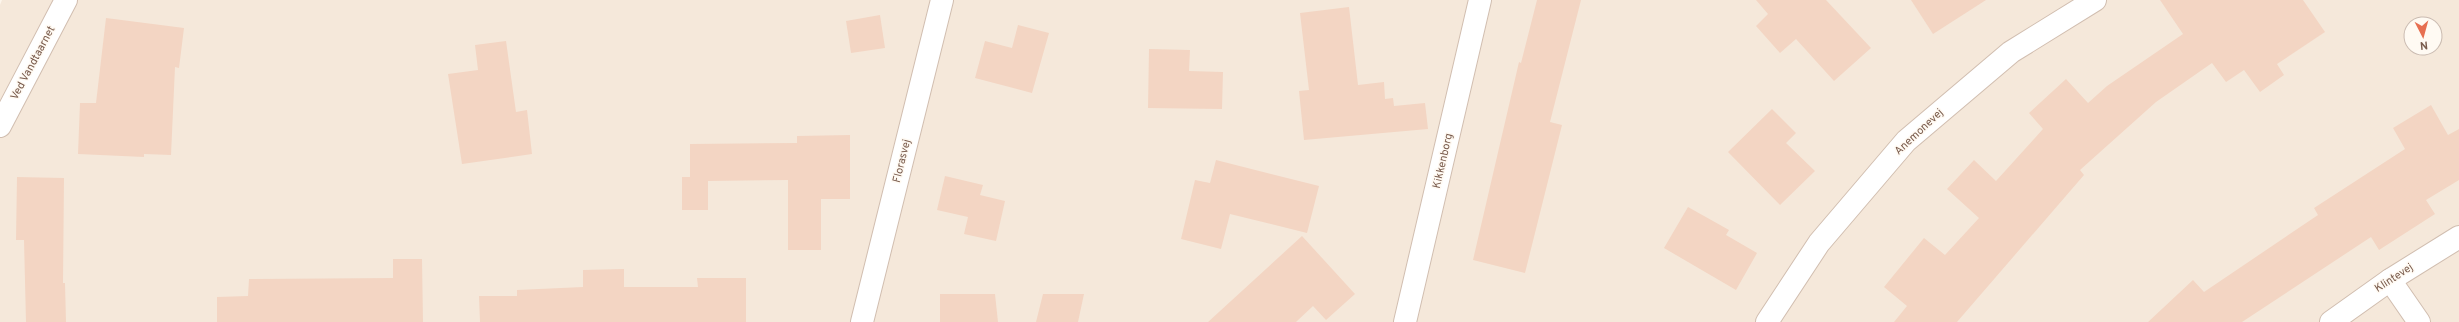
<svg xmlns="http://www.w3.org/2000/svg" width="2459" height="322" viewBox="0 0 2459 322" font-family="Overpass,sans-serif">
  <rect width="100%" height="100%" fill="#fdf6ec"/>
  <!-- residential -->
  <path fill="#f5e8da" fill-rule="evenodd" d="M 2,0 L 2459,0 L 2459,322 L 0,322 L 0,5 ZM 2411,24 L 2435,24 L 2435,48 L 2411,48 Z"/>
  <!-- building -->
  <g fill="#f3d5c3">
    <polygon points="1537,0 1581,0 1550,122 1562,125 1525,273 1473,260 1519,62 1521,63"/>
    <polygon points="1756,0 1826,0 1871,48 1834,81 1796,39 1780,53 1756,26 1768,14"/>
    <polygon points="1911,0 1986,0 1933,34"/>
    <polygon points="2160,0 2303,0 2325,32 2277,64 2284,75 2260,92 2244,70 2226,82 2212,63 2156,102 2080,170 2084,175 1957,322 1894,322 1907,306 1884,287 1924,238 1945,255 1979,218 1947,189 1974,160 1996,181 2043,129 2029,113 2066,79 2088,103 2107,86 2183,34"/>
    <polygon points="1349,7 1358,85 1384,82 1385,99 1393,98 1394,106 1425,103 1428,129 1304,140 1299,91 1309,90 1300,13"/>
    <polygon points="880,15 885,48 851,53 846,21"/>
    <polygon points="106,18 184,28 179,68 175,67 171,155 144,154 144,157 78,154 80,103 96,103"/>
    <polygon points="1018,25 1049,33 1032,93 975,78 985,41 1012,48"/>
    <polygon points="506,41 516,112 527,110 532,154 462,164 448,74 478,70 475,45"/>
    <polygon points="1149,49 1190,50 1189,71 1223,72 1222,109 1148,108"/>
    <polygon points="2431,105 2448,135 2459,129 2459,180 2426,200 2435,214 2379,250 2371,237 2242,322 2148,322 2193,280 2204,292 2318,215 2314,208 2405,149 2393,128"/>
    <polygon points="1772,109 1796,133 1786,143 1815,171 1780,205 1728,152"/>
    <polygon points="850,135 850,199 821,199 821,250 788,250 788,180 708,181 708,210 682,210 682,177 690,177 690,144 797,143 797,136"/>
    <polygon points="1216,160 1319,186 1307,233 1230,214 1221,249 1181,239 1195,180 1210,183"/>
    <polygon points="945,176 983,185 980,195 1005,201 996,241 964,234 968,217 937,210"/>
    <polygon points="17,177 64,178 63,283 65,283 66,322 26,322 24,240 16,240"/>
    <polygon points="1688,207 1729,230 1726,235 1757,253 1736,290 1664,248"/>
    <polygon points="1302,236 1355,294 1326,320 1313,306 1296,322 1208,322"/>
    <polygon points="393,259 422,259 423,322 217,322 217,297 248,296 249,279 393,278"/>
    <polygon points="624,269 624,287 698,287 697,278 746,278 746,322 480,322 479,296 517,296 517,290 583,287 583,270"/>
    <polygon points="940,294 995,294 998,322 940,322"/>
    <polygon points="1043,294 1084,294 1078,322 1036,322"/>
  </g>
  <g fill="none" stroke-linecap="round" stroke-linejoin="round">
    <defs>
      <g id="minor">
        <polyline points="0,126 66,0"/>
        <polyline points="2390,280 2419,322"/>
        <polyline points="862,322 942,0"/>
        <polyline points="1405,322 1480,0"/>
        <polyline points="1767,322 1819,243 1906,141 2011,52 2095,0"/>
        <polyline points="2331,322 2390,280 2459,237"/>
      </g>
    </defs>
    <!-- minor casing -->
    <use href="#minor" stroke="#d1beb0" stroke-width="24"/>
    <!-- minor -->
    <use href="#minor" stroke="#fff" stroke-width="22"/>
  </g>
  <g text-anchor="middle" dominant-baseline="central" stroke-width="3" stroke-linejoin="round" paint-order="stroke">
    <!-- street labels -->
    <g font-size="11" fill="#7a5c4d" stroke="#fffaf3">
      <text transform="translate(33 63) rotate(-62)">Ved Vandtaarnet</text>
      <text transform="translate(1919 132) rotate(-43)">Anemonevej</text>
      <text transform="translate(902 161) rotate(-76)">Florasvej</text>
      <text transform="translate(1443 161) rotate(-77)">Kikkenborg</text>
      <text transform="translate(2394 278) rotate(-33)">Klintevej</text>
    </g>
  </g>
  <!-- north arrow -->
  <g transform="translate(2423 36) rotate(174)"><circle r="19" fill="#fffaf3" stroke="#cabbb1"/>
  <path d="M0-3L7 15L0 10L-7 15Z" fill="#e76f51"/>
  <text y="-6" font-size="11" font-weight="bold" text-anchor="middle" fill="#7a5c4d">N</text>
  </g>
</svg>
